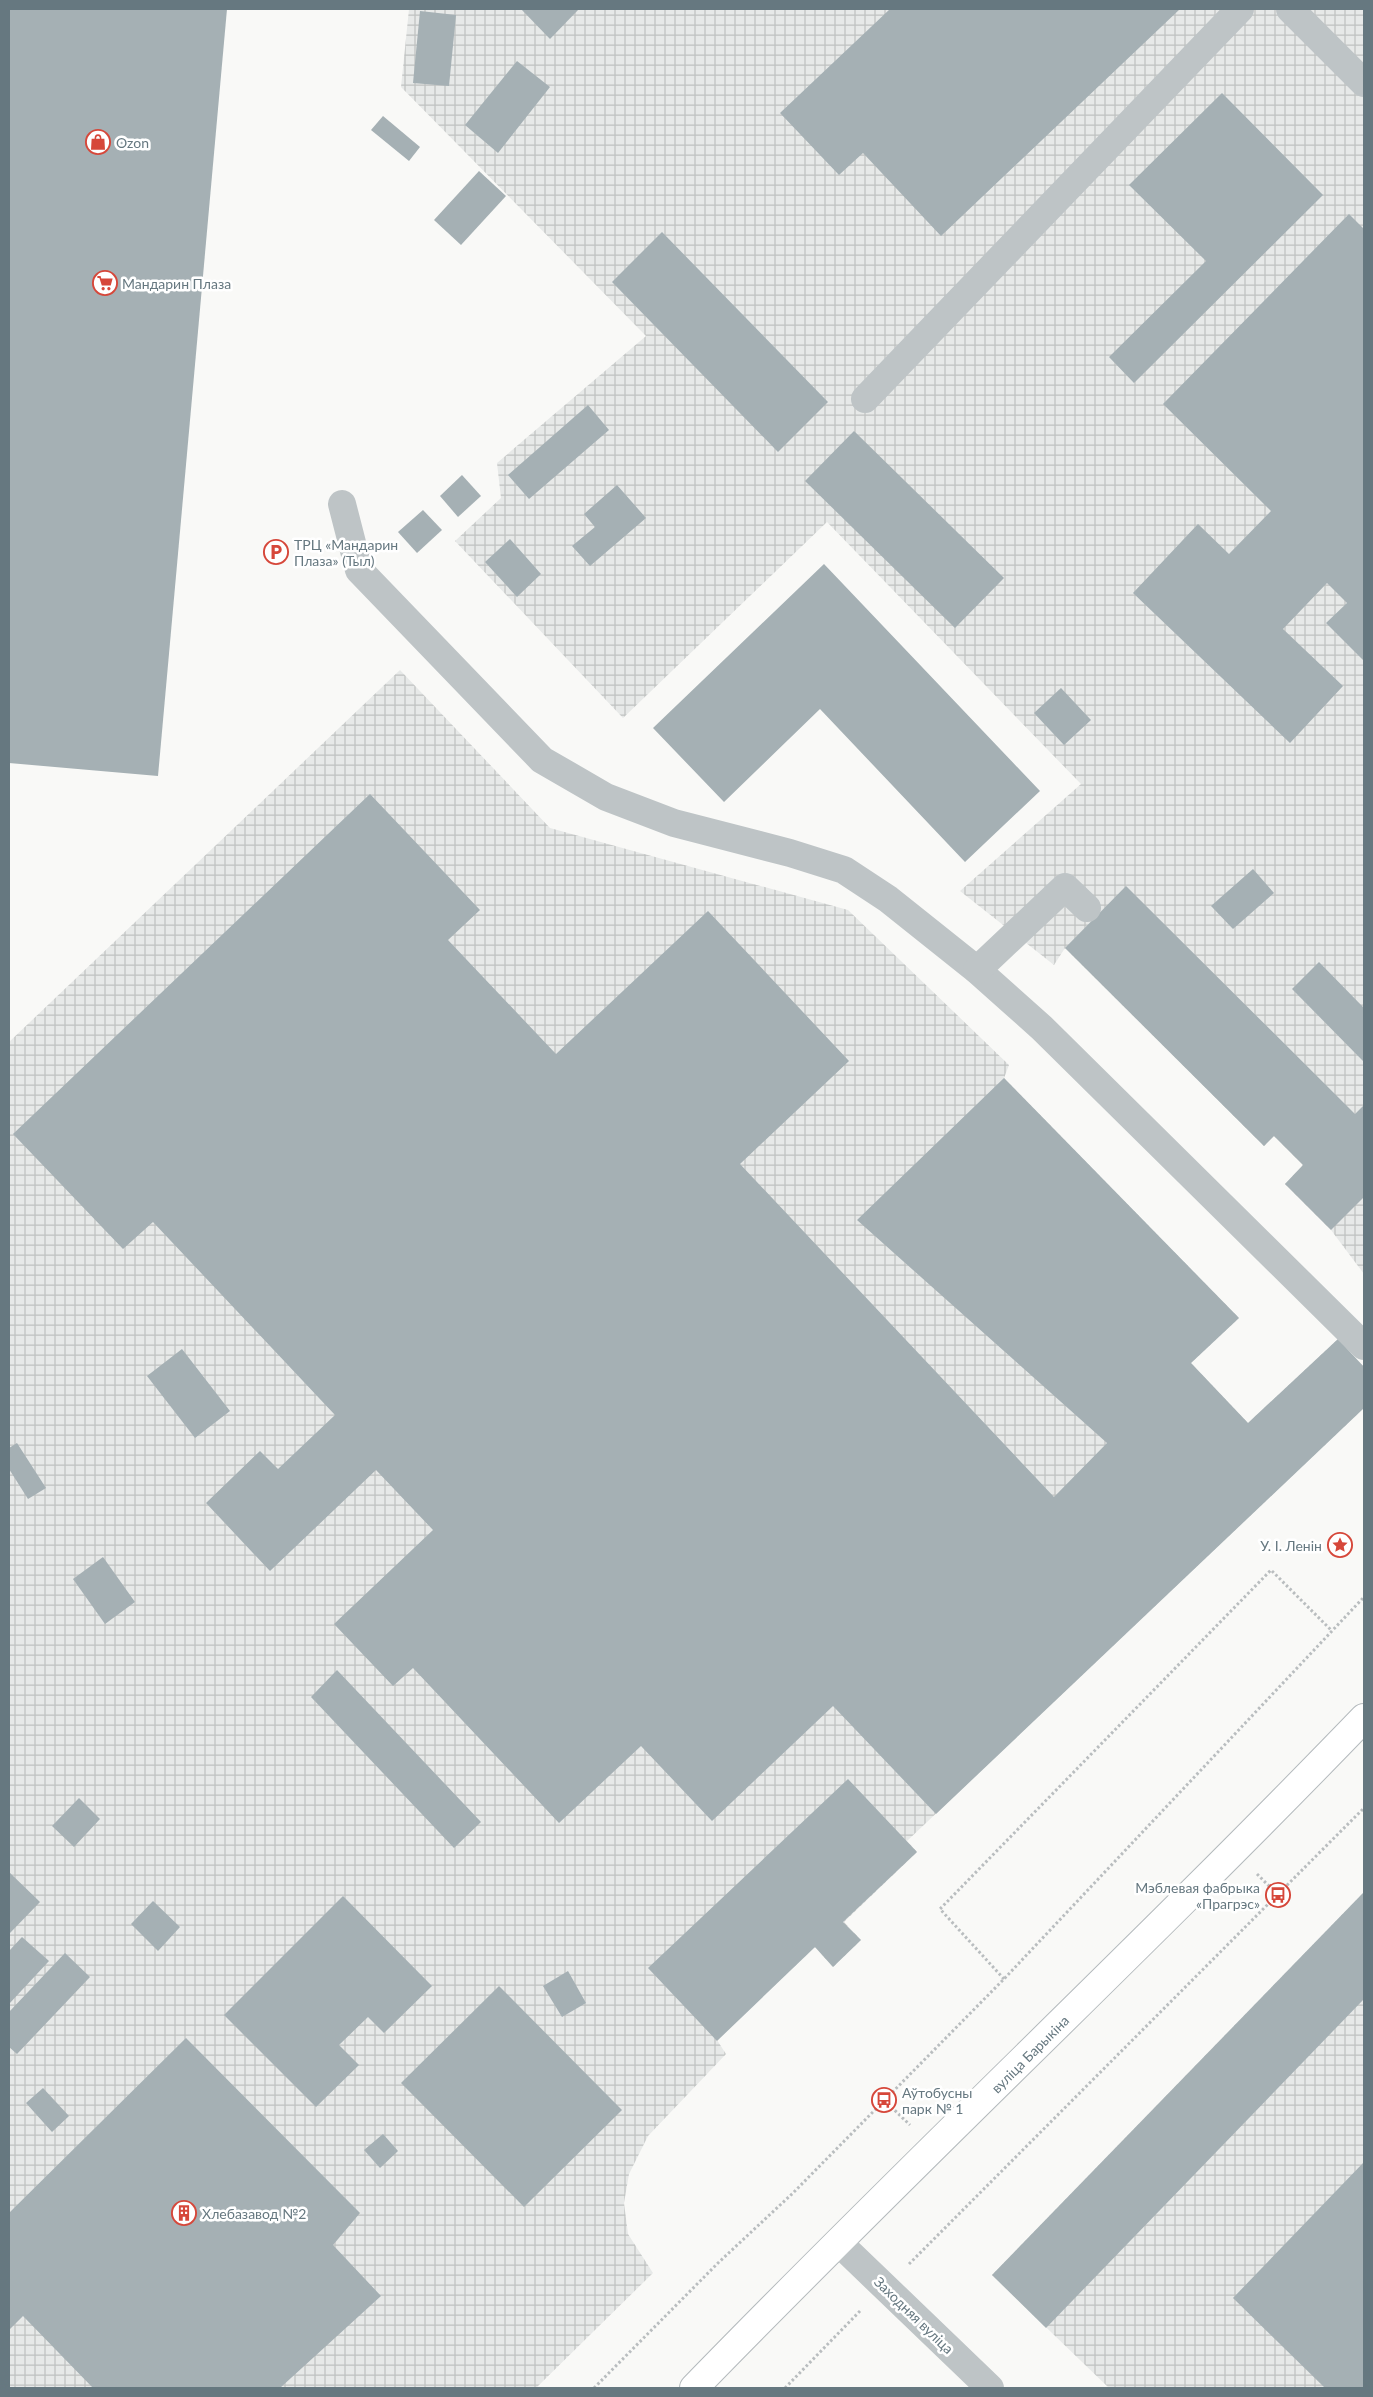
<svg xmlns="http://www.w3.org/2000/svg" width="1373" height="2397" viewBox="0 0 1373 2397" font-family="Lato,sans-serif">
  <defs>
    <pattern id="industrial-grid" width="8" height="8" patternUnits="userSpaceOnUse" patternTransform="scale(1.25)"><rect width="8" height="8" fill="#e7e9e8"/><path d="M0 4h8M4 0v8" fill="none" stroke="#bfc2c1"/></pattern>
  </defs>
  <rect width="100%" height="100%" fill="#f9f9f7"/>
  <!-- industrial -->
  <g fill="url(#industrial-grid)">
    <polygon points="409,9 1364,9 1364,1274 1331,1230 1285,1184 1303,1165 1274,1136 1264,1146 1065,948 1054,965 960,891 1081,784 827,522 623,718 455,541 501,498 497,463 646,336 401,87"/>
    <polygon points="400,670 550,828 848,910 1009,1065 1004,1078 1239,1318 1191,1363 1248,1423 1338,1339 1364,1367 1364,1408 907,1841 917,1852 844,1922 861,1940 833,1967 815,1947 717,2040 726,2054 648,2136 629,2174 624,2203 628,2234 653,2273 536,2388 9,2388 9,1042"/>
    <polygon points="1364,1892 1364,2388 1109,2388 992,2275"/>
  </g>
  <!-- building -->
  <g fill="#a5b0b4">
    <polygon points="9,9 227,9 158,776 9,763"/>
    <polygon points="521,9 579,9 550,39"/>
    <polygon points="890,9 1180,9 941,236 863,153 839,175 780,113"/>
    <polygon points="420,11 456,15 449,86 413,83"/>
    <polygon points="517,61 550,87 498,153 465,125"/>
    <polygon points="1222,93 1323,195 1134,383 1109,357 1206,261 1129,185"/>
    <polygon points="383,116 420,147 409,161 371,130"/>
    <polygon points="479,171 506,196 461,245 434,220"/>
    <polygon points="1349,214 1364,229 1364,661 1326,623 1347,603 1327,583 1283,629 1343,686 1290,743 1133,593 1198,524 1229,554 1271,511 1163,404"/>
    <polygon points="662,232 828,402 778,452 612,282"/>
    <polygon points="588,405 609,430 529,499 508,475"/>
    <polygon points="854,431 1004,578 955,628 805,481"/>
    <polygon points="462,475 481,496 458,517 440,496"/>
    <polygon points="617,485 646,518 590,566 572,546 595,527 584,514"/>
    <polygon points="423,510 442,530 417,553 398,532"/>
    <polygon points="510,539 541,574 517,597 485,562"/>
    <polygon points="824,564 1040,791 965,862 820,709 724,802 653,728"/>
    <polygon points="1061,688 1091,720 1064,745 1034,713"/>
    <polygon points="370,794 480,910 448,940 556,1054 708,911 849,1061 740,1164 1054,1497 1107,1443 857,1220 1004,1078 1239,1318 1191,1363 1248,1423 1338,1339 1364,1367 1364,1408 936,1814 833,1706 712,1821 641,1746 559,1823 413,1668 393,1686 334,1624 433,1530 376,1470 270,1571 206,1503 260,1451 278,1469 335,1415 153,1222 123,1249 13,1134"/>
    <polygon points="1253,869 1274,893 1233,929 1211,906"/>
    <polygon points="1126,886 1355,1114 1364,1105 1364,1197 1331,1230 1285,1184 1303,1165 1274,1136 1264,1146 1065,948"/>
    <polygon points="1319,962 1364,1008 1364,1062 1292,989"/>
    <polygon points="182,1349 230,1411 195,1438 147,1376"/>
    <polygon points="17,1443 46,1488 28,1499 9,1469 9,1448"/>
    <polygon points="103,1557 135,1602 105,1624 73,1579"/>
    <polygon points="337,1670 481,1822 454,1848 311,1697"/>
    <polygon points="848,1779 917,1852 843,1922 861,1940 833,1967 815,1947 717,2041 648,1968"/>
    <polygon points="79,1798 100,1819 74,1847 52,1826"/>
    <polygon points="9,1872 40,1902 9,1934"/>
    <polygon points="1364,1892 1364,1999 1046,2328 992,2275"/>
    <polygon points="343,1896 432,1986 384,2033 368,2017 339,2045 359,2065 316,2107 224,2015"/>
    <polygon points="153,1901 180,1927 158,1951 131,1924"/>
    <polygon points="22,1937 49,1961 9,2004 9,1951"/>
    <polygon points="65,1953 90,1977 17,2054 9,2047 9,2012"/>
    <polygon points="568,1971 586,2003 562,2017 543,1986"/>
    <polygon points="499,1986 622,2110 524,2207 401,2083"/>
    <polygon points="186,2038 360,2213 333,2245 381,2296 280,2388 93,2388 23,2316 9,2330 9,2213"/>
    <polygon points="43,2088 69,2116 52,2132 26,2103"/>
    <polygon points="383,2134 398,2151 380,2168 364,2150"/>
    <polygon points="1364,2162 1364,2388 1325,2388 1233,2298"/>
  </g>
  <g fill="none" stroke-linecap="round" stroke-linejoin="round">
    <defs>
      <path id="major" d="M 694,2388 C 914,2161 1145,1945 1364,1718"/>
    </defs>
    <!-- major casing -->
    <use href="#major" stroke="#b4babd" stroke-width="30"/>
    <!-- path -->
    <g stroke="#b9bdbf" stroke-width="3" stroke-dasharray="2.5 2.5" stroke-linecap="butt">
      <polyline points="1257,1874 1278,1895"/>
      <polyline points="1004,1979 940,1909 1271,1570 1332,1631"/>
      <polyline points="884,2100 910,2125"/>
      <polyline points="909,2264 1364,1808"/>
      <polyline points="594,2388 718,2263 793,2193 1004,1979 1364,1597"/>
      <polyline points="785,2388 861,2310"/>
    </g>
    <!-- minor -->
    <g stroke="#bec4c6" stroke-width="28">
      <polyline points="1290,9 1364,83"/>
      <polyline points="865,399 1240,9"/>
      <polyline points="342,504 359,570 542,760 606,797 674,823 790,853 844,870 888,899 977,970 1042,1028 1364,1346"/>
      <polyline points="977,970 1065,887 1087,908"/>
      <polyline points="838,2242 990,2388"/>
    </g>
    <!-- major -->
    <use href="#major" stroke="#fff" stroke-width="28"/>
  </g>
  <!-- icons -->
  <defs>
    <symbol id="shop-ring" viewBox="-11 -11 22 22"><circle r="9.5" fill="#fff" stroke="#d6473a" stroke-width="1.5"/><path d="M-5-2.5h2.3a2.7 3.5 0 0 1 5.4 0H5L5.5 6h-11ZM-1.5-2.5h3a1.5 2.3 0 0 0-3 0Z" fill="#d6473a"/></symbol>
    <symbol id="supermarket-ring" viewBox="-11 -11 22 22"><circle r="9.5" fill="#fff" stroke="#d6473a" stroke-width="1.5"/><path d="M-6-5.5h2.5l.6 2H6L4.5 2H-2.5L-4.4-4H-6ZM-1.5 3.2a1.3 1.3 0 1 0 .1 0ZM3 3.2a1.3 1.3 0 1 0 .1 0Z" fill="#d6473a"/></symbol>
    <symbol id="parking-ring" viewBox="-11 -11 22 22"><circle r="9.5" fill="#fff" stroke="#d6473a" stroke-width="1.5"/><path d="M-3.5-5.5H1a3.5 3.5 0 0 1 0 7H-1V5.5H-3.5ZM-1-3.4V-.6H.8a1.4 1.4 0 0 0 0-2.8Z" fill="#d6473a"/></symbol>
    <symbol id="sight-ring" viewBox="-11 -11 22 22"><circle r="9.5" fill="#fff" stroke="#d6473a" stroke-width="1.5"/><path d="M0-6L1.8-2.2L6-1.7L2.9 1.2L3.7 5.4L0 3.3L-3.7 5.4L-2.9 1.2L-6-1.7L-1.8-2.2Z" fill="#d6473a"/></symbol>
    <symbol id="bus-ring" viewBox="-11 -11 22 22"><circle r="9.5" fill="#fff" stroke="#d6473a" stroke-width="1.5"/><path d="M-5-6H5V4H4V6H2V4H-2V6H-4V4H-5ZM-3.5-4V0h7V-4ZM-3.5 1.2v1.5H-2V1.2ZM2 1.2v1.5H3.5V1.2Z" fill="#d6473a"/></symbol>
    <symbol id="building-ring" viewBox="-11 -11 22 22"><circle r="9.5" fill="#fff" stroke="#d6473a" stroke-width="1.5"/><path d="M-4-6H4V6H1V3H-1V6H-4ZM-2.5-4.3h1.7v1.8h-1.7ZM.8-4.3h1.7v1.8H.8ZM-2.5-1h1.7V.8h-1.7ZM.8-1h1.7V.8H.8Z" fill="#d6473a"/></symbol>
  </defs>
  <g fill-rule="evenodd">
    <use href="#shop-ring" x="84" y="128" width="28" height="28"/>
    <use href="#supermarket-ring" x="91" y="269" width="28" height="28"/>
    <use href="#parking-ring" x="262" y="538" width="28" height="28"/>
    <use href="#sight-ring" x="1326" y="1531" width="28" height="28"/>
    <use href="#bus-ring" x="1264" y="1881" width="28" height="28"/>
    <use href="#bus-ring" x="870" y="2086" width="28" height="28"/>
    <use href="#building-ring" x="170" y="2199" width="28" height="28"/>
  </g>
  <g text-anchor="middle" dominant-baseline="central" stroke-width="5" stroke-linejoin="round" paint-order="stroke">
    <!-- poi labels -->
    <g font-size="14" fill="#667880" stroke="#fff" text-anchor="start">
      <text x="116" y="142">Ozon</text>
      <text x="122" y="283">Мандарин Плаза</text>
      <text x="294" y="544">ТРЦ «Мандарин<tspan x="294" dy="16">Плаза» (Тыл)</tspan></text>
      <text x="1322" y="1545" text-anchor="end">У. І. Ленін</text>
      <text x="1260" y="1887" text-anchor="end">Мэблевая фабрыка<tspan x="1260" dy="16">«Прагрэс»</tspan></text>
      <text x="902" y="2092">Аўтобусны<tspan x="902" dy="16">парк № 1</tspan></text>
      <text x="202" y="2213">Хлебазавод №2</text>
    </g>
    <!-- street labels -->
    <g font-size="14" fill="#667880" stroke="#fff">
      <text transform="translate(1030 2054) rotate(-45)">вуліца Барыкіна</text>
      <text transform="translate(914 2315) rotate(44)">Заходняя вуліца</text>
    </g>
  </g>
  <!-- border -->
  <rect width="1373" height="2397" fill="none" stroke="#667880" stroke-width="20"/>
</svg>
